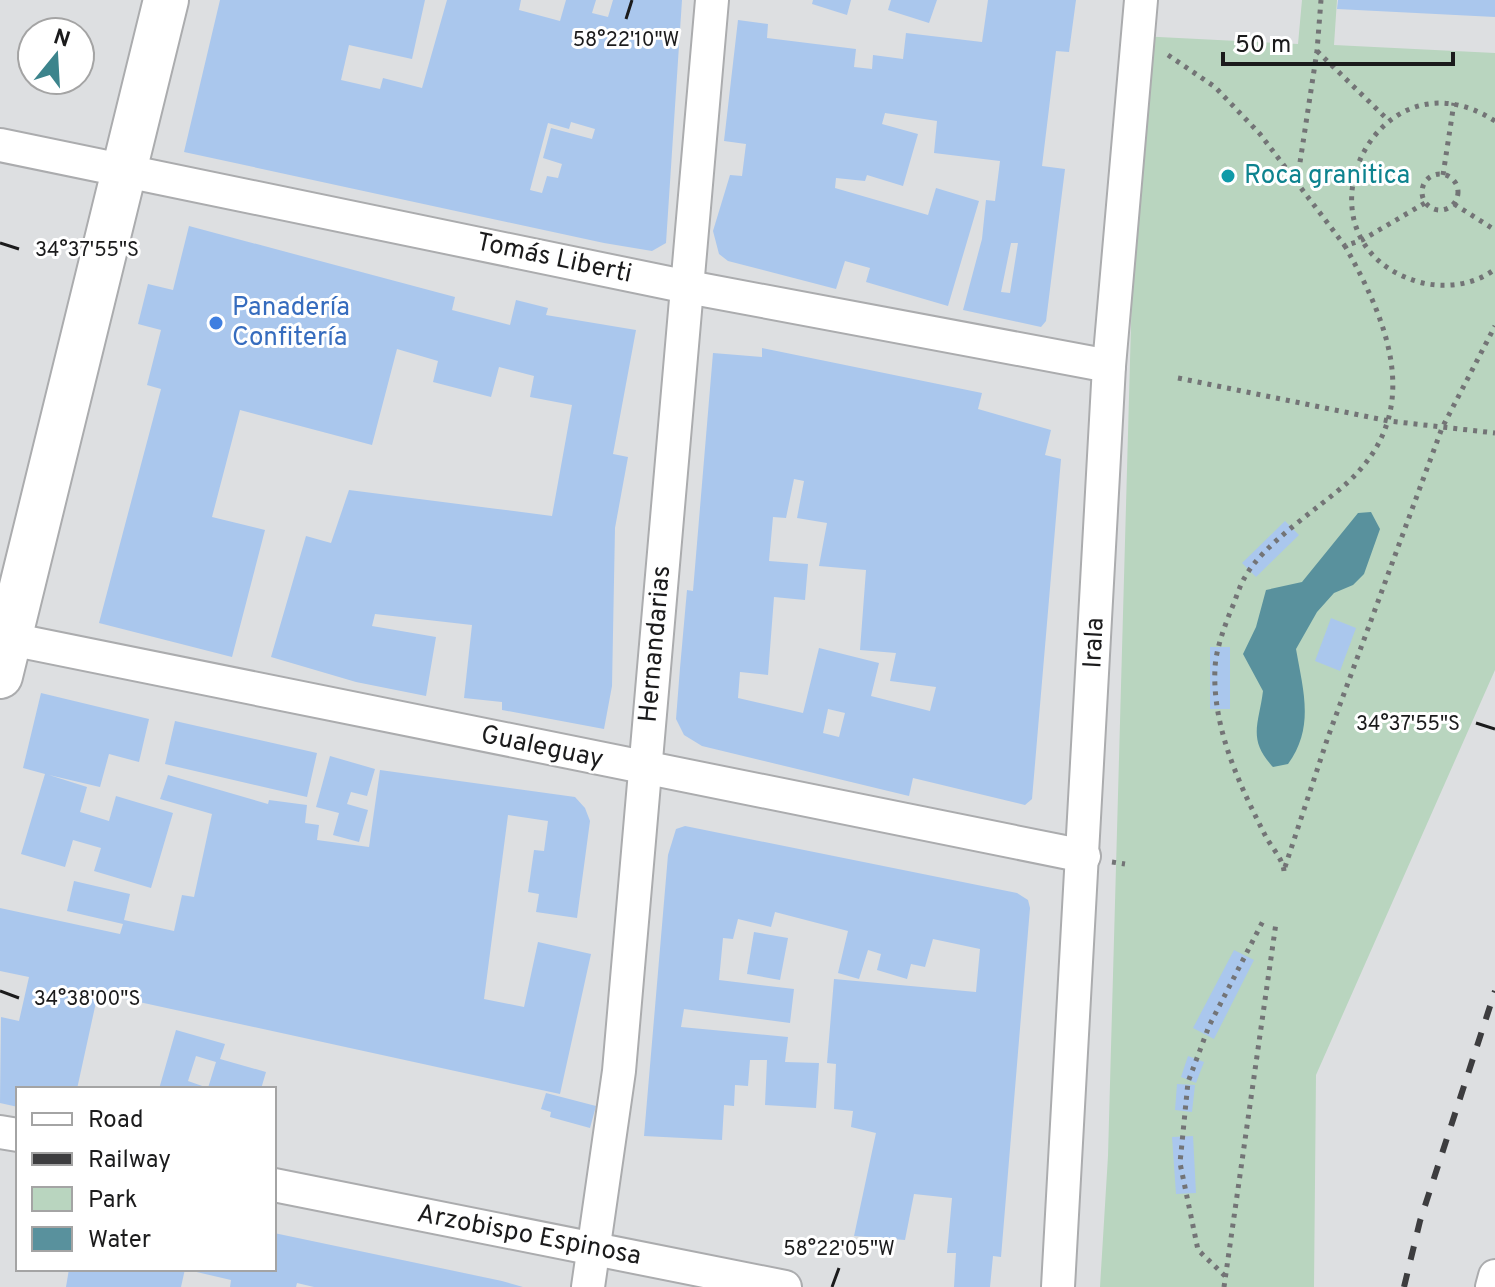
<svg xmlns="http://www.w3.org/2000/svg" width="1495" height="1287" viewBox="0 0 1495 1287" font-family="Overpass,sans-serif">
  <rect width="100%" height="100%" fill="#dddfe1"/>
  <!-- green -->
  <polygon fill="#b9d5bf" points="1302,0 1337,0 1334,45 1495,53 1495,670 1316,1075 1314,1287 1100,1287 1108,1156 1139,36 1298,44"/>
  <!-- water -->
  <path fill="#59919d" d="M 1371,512 L 1380,529 L 1364,574 L 1353,585 L 1334,593 L 1317,612 L 1296,649 C 1303,690 1315,727 1288,764 L 1273,767 C 1247,739 1259,724 1263,691 L 1243,654 L 1256,627 L 1266,590 L 1302,582 L 1358,513 Z"/>
  <!-- building -->
  <g fill="#aac7ed" fill-rule="evenodd">
    <path d="M 220,0 L 425,0 L 412,59 L 349,45 L 341,80 L 380,89 L 383,78 L 422,88 L 447,0 L 521,0 L 519,10 L 560,21 L 566,0 L 596,0 L 592,13 L 608,17 L 613,0 L 682,0 L 666,243 L 652,251 L 604,243 L 184,152 ZM 571,122 L 595,129 L 592,139 L 551,128 L 543,158 L 562,164 L 558,178 L 547,176 L 542,193 L 530,190 L 548,123 L 569,129 Z"/>
    <polygon points="813,0 851,0 847,15 812,4"/>
    <polygon points="891,0 937,0 929,23 888,10"/>
    <path d="M 988,0 L 1076,0 L 1069,52 L 1056,51 L 1042,166 L 1065,169 L 1046,321 L 1041,327 L 963,310 L 982,239 L 986,200 L 995,201 L 1000,161 L 934,153 L 937,121 L 885,113 L 882,124 L 918,134 L 903,186 L 867,175 L 865,181 L 836,178 L 835,188 L 928,215 L 936,188 L 979,201 L 948,306 L 866,282 L 870,268 L 845,261 L 836,289 L 728,261 L 719,254 L 713,231 L 730,175 L 742,176 L 746,144 L 724,141 L 738,20 L 768,24 L 767,38 L 856,49 L 854,67 L 872,69 L 873,55 L 903,59 L 906,33 L 982,42 ZM 1011,243 L 1018,243 L 1010,293 L 1001,292 Z"/>
    <polygon points="1338,0 1495,0 1495,17 1337,9"/>
    <polygon points="189,226 455,297 452,310 510,325 516,300 548,308 546,315 636,330 613,454 628,457 615,528 612,686 604,729 502,710 502,702 464,698 472,625 375,614 372,626 436,637 426,696 356,682 271,657 306,536 331,543 349,490 552,516 572,405 530,397 534,376 499,367 491,397 433,382 438,361 397,349 372,445 240,410 212,517 265,530 232,657 99,623 161,389 147,385 161,330 138,324 148,284 173,290"/>
    <path d="M 762,348 L 982,393 L 978,409 L 1051,430 L 1045,455 L 1061,459 L 1032,799 L 1025,805 L 913,778 L 909,796 L 702,746 L 684,735 L 676,719 L 680,668 L 687,590 L 693,591 L 713,353 L 762,357 ZM 794,479 L 804,481 L 797,518 L 827,523 L 819,566 L 866,570 L 860,650 L 896,653 L 890,681 L 936,687 L 930,711 L 871,696 L 879,663 L 819,648 L 803,713 L 738,698 L 740,672 L 768,675 L 774,597 L 805,600 L 808,564 L 769,561 L 773,517 L 786,518 ZM 828,709 L 845,713 L 839,737 L 823,733 Z"/>
    <polygon points="1285,521 1299,535 1256,577 1242,563"/>
    <polygon points="1331,618 1356,628 1340,671 1315,661"/>
    <rect x="1210" y="647" width="20" height="62"/>
    <polygon points="41,693 149,719 139,762 109,754 100,787 49,775 87,787 80,812 109,821 116,796 173,813 151,888 94,871 101,848 73,840 65,867 21,854 45,774 23,768"/>
    <polygon points="175,721 317,753 307,797 165,764"/>
    <polygon points="330,756 375,769 367,796 351,792 347,804 368,810 359,842 333,835 339,813 316,807"/>
    <polygon points="380,770 575,797 585,808 590,821 577,918 536,912 539,894 528,892 534,850 544,851 548,821 508,815 484,999 524,1007 538,942 591,954 560,1094 98,993 77,1089 18,1089 18,1107 0,1103 1,1017 19,1021 29,977 0,971 0,908 120,934 123,924 67,911 74,881 130,894 124,920 174,931 182,895 194,897 212,814 160,799 168,775 268,804 269,800 307,805 305,823 319,825 317,840 369,847"/>
    <polygon points="685,826 1017,893 1028,900 1030,908 1001,1257 993,1256 990,1287 954,1287 956,1253 947,1253 952,1198 914,1194 905,1240 854,1236 876,1133 851,1127 853,1111 834,1109 836,1064 827,1063 834,979 976,992 980,949 933,939 925,967 911,964 907,979 877,970 881,954 868,950 859,979 838,973 848,931 775,912 771,927 738,919 733,939 723,938 719,980 794,989 790,1023 684,1009 681,1027 788,1037 785,1062 819,1063 816,1108 765,1105 767,1060 750,1060 748,1086 735,1085 734,1106 724,1105 722,1140 644,1136 668,855 676,829"/>
    <polygon points="754,932 788,938 780,980 747,974"/>
    <polygon points="1234,950 1254,960 1214,1039 1193,1028"/>
    <path d="M 176,1030 L 225,1044 L 220,1059 L 266,1072 L 261,1089 L 159,1089 ZM 196,1056 L 216,1062 L 208,1088 L 188,1081 Z"/>
    <polygon points="1188,1056 1204,1062 1196,1083 1181,1077"/>
    <polygon points="1177,1084 1195,1085 1192,1112 1175,1110"/>
    <polygon points="546,1093 596,1106 590,1128 550,1117 551,1112 541,1109"/>
    <polygon points="1193,1136 1196,1193 1176,1194 1172,1137"/>
    <polygon points="274,1233 502,1281 523,1287 314,1287 297,1283 296,1287 230,1287 231,1280 188,1270 274,1269"/>
    <polygon points="69,1269 185,1269 181,1287 66,1287"/>
  </g>
  <g fill="none" stroke-linecap="round" stroke-linejoin="round">
    <defs>
      <g id="minor">
        <polyline points="0,145 688,287 1109,366"/>
        <polyline points="0,637 1084,856"/>
        <polyline points="0,1132 18,1135"/>
        <polyline points="274,1185 785,1287"/>
        <polyline points="588,1287 619,1071 712,0"/>
        <polyline points="1058,1287 1109,366 1141,0"/>
        <polyline points="1492,1287 1495,1276"/>
      </g>
      <polyline id="secondary" points="0,676 166,0"/>
    </defs>
    <!-- minor casing -->
    <use href="#minor" stroke="#abacae" stroke-width="36"/>
    <!-- secondary casing -->
    <use href="#secondary" stroke="#abacae" stroke-width="48"/>
    <!-- path -->
    <g stroke="#737476" stroke-width="5" stroke-dasharray="4 6" stroke-linecap="butt">
      <polyline points="1317,51 1388,120"/>
      <polyline points="1168,55 1215,87 1260,134 1345,246"/>
      <path d="M 1495,121 C 1374,43 1284,243 1419,282 C 1444,289 1475,285 1495,269"/>
      <circle cx="1440" cy="192" r="18"/>
      <polyline points="1443,175 1454,103"/>
      <polyline points="1297,182 1317,51 1321,0"/>
      <polyline points="1454,204 1495,230"/>
      <polyline points="1178,378 1389,421 1495,433"/>
      <polyline points="1112,862 1125,864"/>
      <polyline points="1285,867 1328,737 1442,428 1495,326"/>
      <path d="M 1284,871 C 1283,859 1271,847 1265,835 C 1239,784 1212,727 1215,668 C 1216,649 1224,628 1231,610 C 1236,599 1239,587 1245,577 C 1263,544 1319,508 1347,483 C 1425,412 1389,324 1345,246 L 1362,240 L 1425,203"/>
      <polyline points="1225,1276 1198,1250 1180,1163 1188,1082 1209,1026 1263,921"/>
      <polyline points="1224,1287 1276,923"/>
    </g>
    <!-- minor -->
    <use href="#minor" stroke="#fff" stroke-width="32"/>
    <!-- secondary -->
    <use href="#secondary" stroke="#fff" stroke-width="44"/>
    <!-- rail -->
    <polyline stroke="#3d3d3f" stroke-width="6" stroke-dasharray="14 14" stroke-linecap="butt" points="1404,1287 1420,1221 1495,991"/>
  </g>
  <!-- ticks -->
  <path fill="none" stroke="#1b1b1c" stroke-width="3" d="M 626,19 L 632,0M 0,243 L 19,249M 1476,723 L 1495,729M 0,991 L 19,998M 832,1287 L 839,1268"/>
  <!-- markers -->
  <circle fill="#0f9aa8" stroke="#fff" stroke-width="3" cx="1228" cy="176" r="8"/>
  <circle fill="#3f7fe0" stroke="#fff" stroke-width="3" cx="216" cy="323" r="8"/>
  <g text-anchor="middle" dominant-baseline="central" stroke-width="6" stroke-linejoin="round" paint-order="stroke">
    <!-- culture labels -->
    <g font-size="26" fill="#0d838f" stroke="#fff" text-anchor="start">
      <text x="1244" y="176">Roca granitica</text>
    </g>
    <!-- street labels -->
    <g font-size="26" fill="#1b1b1c" stroke="#fff">
      <text transform="translate(554 259) rotate(12)">Tomás Liberti</text>
      <text transform="translate(1095 643) rotate(-87)">Irala</text>
      <text transform="translate(656 644) rotate(-85)">Hernandarias</text>
      <text transform="translate(542 748) rotate(12)">Gualeguay</text>
      <text transform="translate(529 1236) rotate(11)">Arzobispo Espinosa</text>
    </g>
    <!-- shop labels -->
    <g font-size="26" fill="#366cbe" stroke="#fff" text-anchor="start">
      <text x="232" y="308">Panadería<tspan x="232" dy="30">Confitería</tspan></text>
    </g>
  </g>
  <g font-size="20" text-anchor="middle" fill="#1b1b1c" stroke="#fff" stroke-width="6" stroke-linejoin="round" paint-order="stroke">
    <text x="626" y="46">58°22'10"W</text>
    <text x="87" y="256">34°37'55"S</text>
    <text x="1408" y="730">34°37'55"S</text>
    <text x="87" y="1005">34°38'00"S</text>
    <text x="839" y="1255">58°22'05"W</text>
  </g>
  <!-- legend -->
  <rect x="16" y="1087" width="260" height="184" fill="#ffffff" stroke="#a4a4a4" stroke-width="2"/>
  <rect x="32" y="1113" width="40" height="12" fill="#ffffff" stroke="#a4a4a4" stroke-width="2"/>
  <text x="88" y="1127" font-size="24" fill="#1b1b1c">Road</text>
  <rect x="32" y="1153" width="40" height="12" fill="#3d3d3f" stroke="#a4a4a4" stroke-width="2"/>
  <text x="88" y="1167" font-size="24" fill="#1b1b1c">Railway</text>
  <rect x="32" y="1187" width="40" height="24" fill="#b9d5bf" stroke="#a4a4a4" stroke-width="2"/>
  <text x="88" y="1207" font-size="24" fill="#1b1b1c">Park</text>
  <rect x="32" y="1227" width="40" height="24" fill="#59919d" stroke="#a4a4a4" stroke-width="2"/>
  <text x="88" y="1247" font-size="24" fill="#1b1b1c">Water</text>
  <!-- north arrow -->
  <g transform="translate(56 56) rotate(18)"><circle r="38" fill="#ffffff" stroke="#a4a4a4" stroke-width="2"/>
  <path d="M0-6L14 30L0 20L-14 30Z" fill="#3c848c"/>
  <text y="-12" font-size="22" font-weight="bold" text-anchor="middle" fill="#1b1b1c">N</text>
  </g>
  <!-- scale -->
  <path d="M1223 52v12h230v-12" fill="none" stroke="#1b1b1c" stroke-width="4"/>
  <text x="1235" y="52" font-size="24" fill="#1b1b1c" stroke="#ffffff" stroke-width="6" paint-order="stroke">50 m</text>
</svg>
